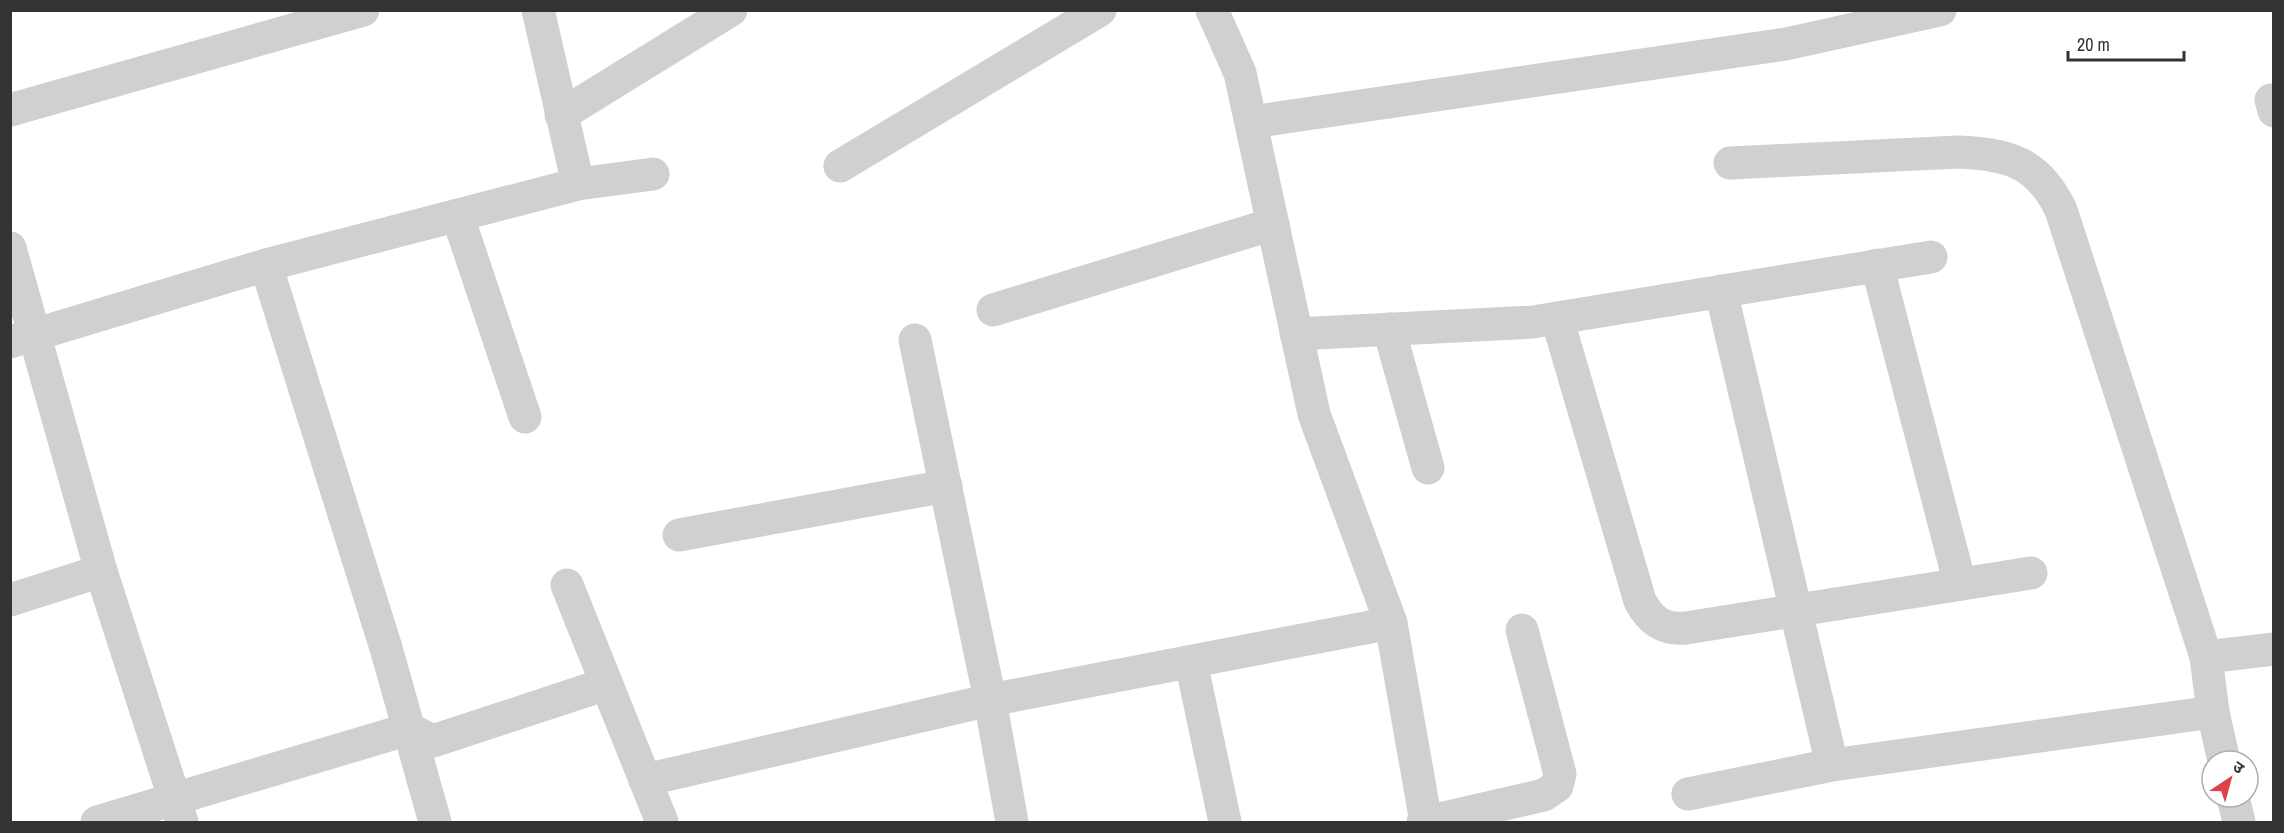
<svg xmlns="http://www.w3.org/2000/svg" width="2284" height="833" viewBox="0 0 2284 833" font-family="'Archivo Narrow','Noto Sans Devanagari',sans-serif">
  <rect width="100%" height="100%" fill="#fff"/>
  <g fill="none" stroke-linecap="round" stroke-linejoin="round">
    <!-- minor -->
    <g stroke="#d0d0d0" stroke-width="33">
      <polyline points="538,10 578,184"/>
      <polyline points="1212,10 1240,73 1314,414 1391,623 1426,822 1423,822"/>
      <polyline points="2271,100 2274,111"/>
      <polyline points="10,110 363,10"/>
      <polyline points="561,115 731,10"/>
      <polyline points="1251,122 1786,44 1940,10"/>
      <path d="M 1730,163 L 1958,152 C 2008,154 2038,162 2061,210 L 2206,657 L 2213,712 L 2224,761"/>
      <polyline points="840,166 1100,10"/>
      <polyline points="458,217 525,417"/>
      <polyline points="10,248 101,571 10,600"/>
      <polyline points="266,265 578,184 653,174"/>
      <polyline points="1877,265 1960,584"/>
      <polyline points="1721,291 1832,765"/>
      <polyline points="993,310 1273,224"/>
      <path d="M 1557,318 L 1640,601 C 1650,620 1663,630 1686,628 L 2031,573"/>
      <polyline points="1389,329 1428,468"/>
      <polyline points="1296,334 1533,322 1931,257"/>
      <polyline points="915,340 990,700 1391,623"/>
      <polyline points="10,342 266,265 386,648 435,822"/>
      <polyline points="679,535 946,486"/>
      <polyline points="101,571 182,822"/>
      <polyline points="567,585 662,822"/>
      <polyline points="2206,657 2274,649"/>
      <polyline points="1191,662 1225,822"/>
      <polyline points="645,780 990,700 1012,822"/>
      <polyline points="1688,794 1832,765 2213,712"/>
      <polyline points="2233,797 2239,822"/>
      <polyline points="97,822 409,729 433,741 606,684"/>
      <polyline points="1426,822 1544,795 1557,786 1560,774 1522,630"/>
    </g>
  </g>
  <!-- border -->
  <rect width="2284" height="833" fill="none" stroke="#333333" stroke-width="24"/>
  <!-- north arrow -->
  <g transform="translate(2230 779) rotate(36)"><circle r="28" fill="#ffffff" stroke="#adadad" stroke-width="1.5"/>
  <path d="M0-4.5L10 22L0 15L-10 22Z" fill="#dd4149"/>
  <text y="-9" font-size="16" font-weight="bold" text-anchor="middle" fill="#333333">उ</text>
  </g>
  <!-- scale -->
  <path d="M2068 51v9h116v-9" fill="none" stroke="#333333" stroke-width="3"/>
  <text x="2077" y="51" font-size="18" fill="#333333" stroke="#ffffff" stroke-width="4.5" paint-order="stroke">20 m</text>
</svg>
